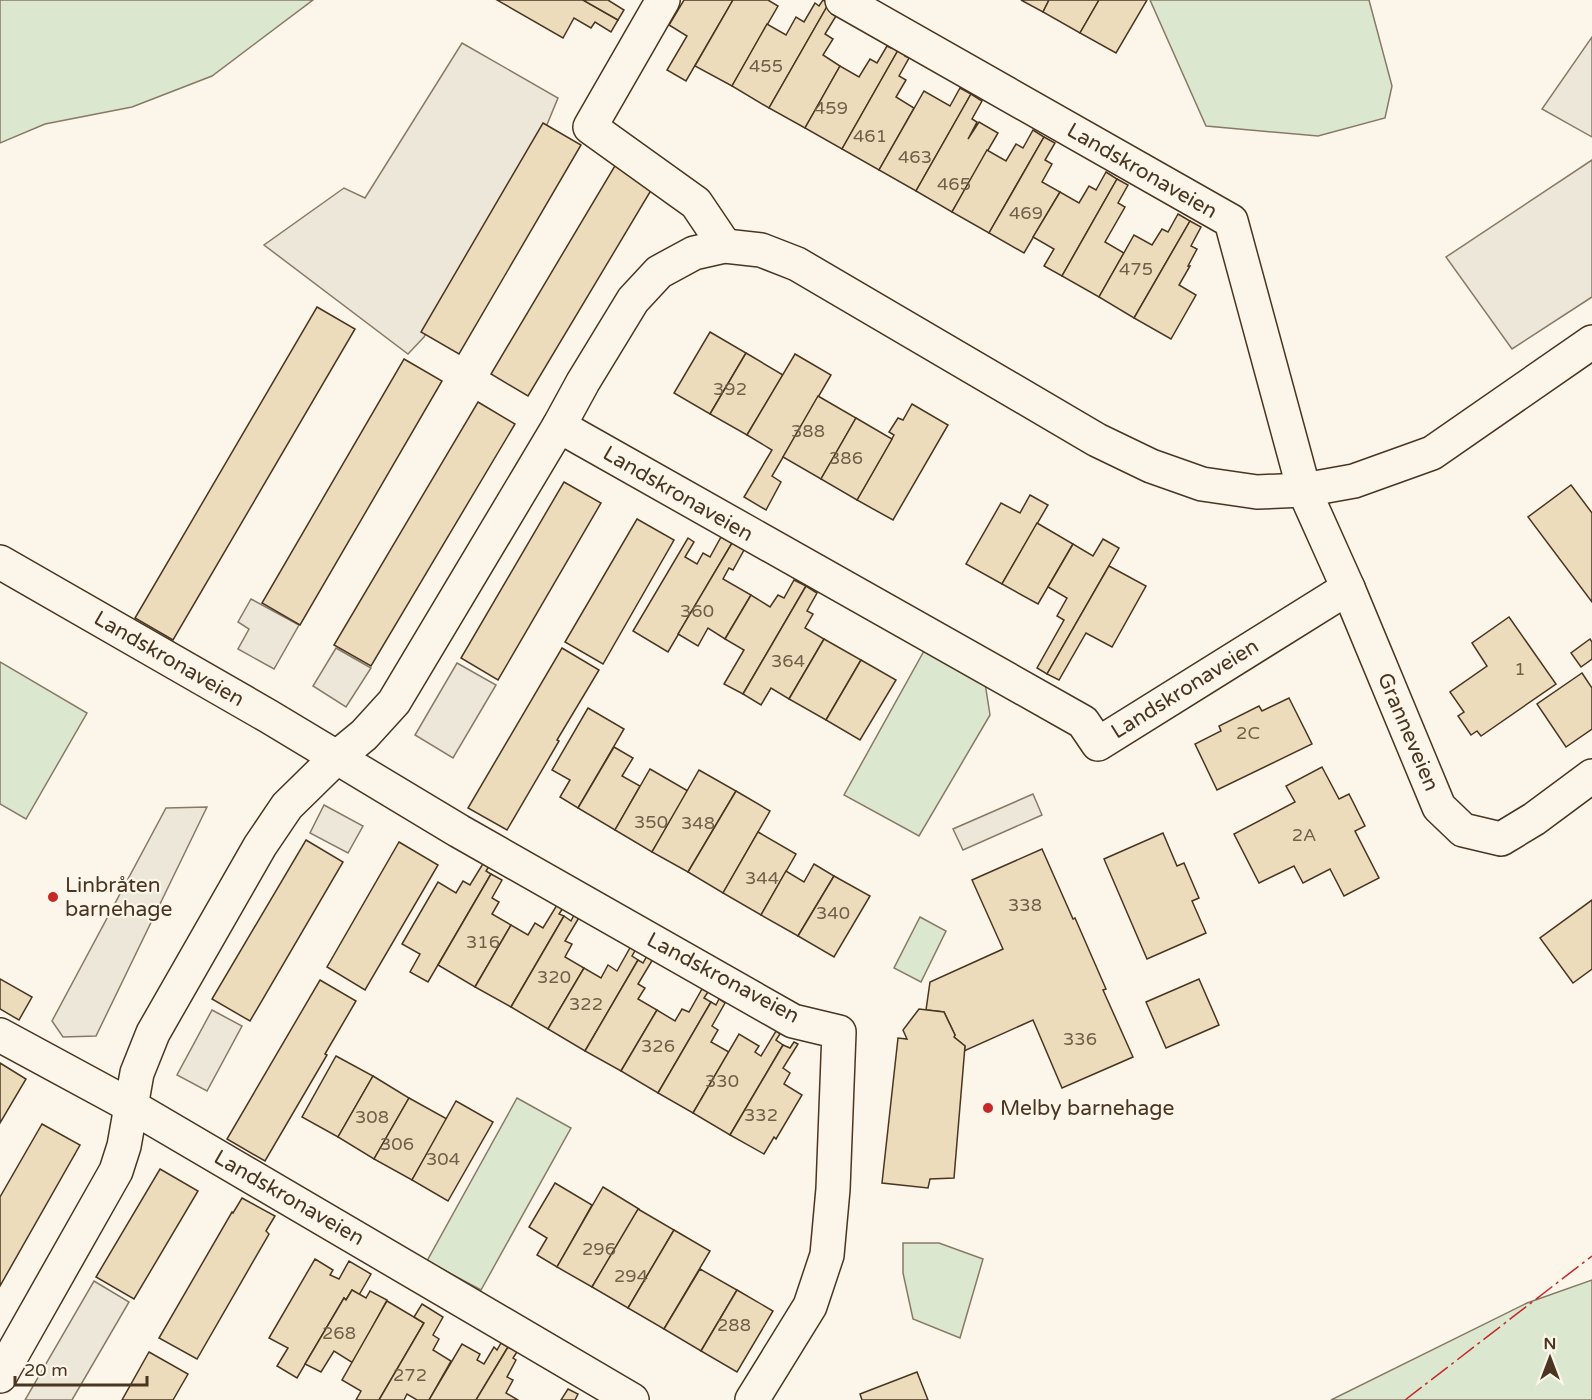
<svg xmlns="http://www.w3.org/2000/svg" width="1592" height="1400" viewBox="0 0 1592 1400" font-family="'Varela Round',sans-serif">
  <rect width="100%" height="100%" fill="#fbf6e9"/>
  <!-- green -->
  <g fill="#dce7d0" stroke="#887966" stroke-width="1.5">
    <polygon points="0,0 313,0 212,76 132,107 45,124 0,143"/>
    <polygon points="1150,0 1369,0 1392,86 1385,118 1318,136 1206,126"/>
    <polygon points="924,651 985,683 990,715 919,836 844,795"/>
    <polygon points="0,662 87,713 26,819 0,804"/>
    <polygon points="920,917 946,931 921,982 894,968"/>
    <polygon points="517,1098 571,1128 481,1290 427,1261"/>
    <polygon points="903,1243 939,1243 983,1259 960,1338 913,1319 903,1273"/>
    <polygon points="1592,1280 1592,1400 1331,1400 1527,1303"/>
  </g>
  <!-- parking -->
  <g fill="#ede7d9" stroke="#887966" stroke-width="1.5">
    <polygon points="1592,37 1592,137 1542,109"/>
    <polygon points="462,43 558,98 546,127 424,337 408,354 264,245 344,188 365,198"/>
    <polygon points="1592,160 1592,297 1512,349 1446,257"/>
    <polygon points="251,599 299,625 274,669 238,649 249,629 238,622"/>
    <polygon points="336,648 371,668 346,707 313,686"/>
    <polygon points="457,663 496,685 453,758 415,735"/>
    <polygon points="1033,794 1042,815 963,850 953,829"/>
    <polygon points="324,805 363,826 348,853 310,833"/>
    <polygon points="207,807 96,1036 63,1037 52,1021 166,808"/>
    <polygon points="212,1010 242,1026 207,1091 177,1075"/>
    <polygon points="94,1281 129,1302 72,1400 25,1400"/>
  </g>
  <!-- building -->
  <g fill="#ecdcbc" stroke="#4a3520" stroke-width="1.5">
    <polygon points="497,0 583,0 618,20 611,32 595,22 591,28 574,18 563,38"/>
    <polygon points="583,0 608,0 624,10 618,20"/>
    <polygon points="684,0 733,0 686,81 667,70 687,36 669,25"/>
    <polygon points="733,0 768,0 778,6 732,86 695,66"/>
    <polygon points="823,0 829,3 769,108 732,86 767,24 786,35 796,17 804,22 815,3 819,6"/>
    <polygon points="1021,0 1049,0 1043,12"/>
    <polygon points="1049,0 1099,0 1080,33 1043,12"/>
    <polygon points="1099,0 1147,0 1116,53 1080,33"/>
    <polygon points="829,3 835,7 832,14 836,16 825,34 833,39 823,55 840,66 805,128 769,108"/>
    <polygon points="895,42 901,45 842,149 805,128 840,66 859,77 870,59 877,63 887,46 891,48"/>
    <polygon points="901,45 909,50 905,56 909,58 899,76 906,80 896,97 914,108 879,170 842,149"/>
    <polygon points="960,88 971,94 916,191 879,170 924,91 950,106"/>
    <polygon points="971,94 982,101 972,119 977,122 968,139 979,122 998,133 952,212 916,191"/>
    <polygon points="543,123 581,145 459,354 421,332"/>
    <polygon points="1033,130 1044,137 989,233 952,212 987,150 1006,161 1016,144 1023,148"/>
    <polygon points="1044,137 1055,143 1045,160 1052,164 1042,182 1060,192 1024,253 989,233"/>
    <polygon points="616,164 653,187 528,396 491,374"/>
    <polygon points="1106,172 1117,179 1062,276 1044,266 1054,249 1033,237 1060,192 1079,203 1089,186 1096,190"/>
    <polygon points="1117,179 1128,185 1118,203 1125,207 1105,242 1124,253 1099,297 1062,276"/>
    <polygon points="1178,214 1190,221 1134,318 1099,297 1134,235 1152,245 1162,229 1168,232"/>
    <polygon points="1190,221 1201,227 1191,246 1197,249 1188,266 1190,266 1179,285 1196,295 1171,339 1134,318"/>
    <polygon points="317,307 355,329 173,640 135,618"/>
    <polygon points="710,332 746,353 710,414 674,393"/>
    <polygon points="746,353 783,375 747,435 710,414"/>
    <polygon points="795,354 831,375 772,476 781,482 766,510 744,497 772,450 747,435"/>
    <polygon points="404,359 442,381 300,625 262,603"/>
    <polygon points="818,396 856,418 821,479 783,457"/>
    <polygon points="478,402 515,424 371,666 334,645"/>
    <polygon points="912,404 948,425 893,520 857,500 894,435 889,432 898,418 903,420"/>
    <polygon points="856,418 892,439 857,500 821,479"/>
    <polygon points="564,482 601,503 498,680 461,658"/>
    <polygon points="1571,485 1592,513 1592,602 1528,517"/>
    <polygon points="1030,495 1048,505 1002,584 966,564 1001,503 1020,513"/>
    <polygon points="637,519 674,540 603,664 565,642"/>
    <polygon points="1037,523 1073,544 1038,604 1002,584"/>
    <polygon points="721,537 732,543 668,652 633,631 688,538 694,542 685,557 697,564 703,553 710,557"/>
    <polygon points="1103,539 1119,548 1047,674 1037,668 1064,620 1057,616 1067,598 1048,587 1073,544 1093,556"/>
    <polygon points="732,543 744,550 733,570 729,568 723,579 751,595 725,639 708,628 698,646 678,634"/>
    <polygon points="1109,566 1146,586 1112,647 1086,633 1059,680 1047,674"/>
    <polygon points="794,580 806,586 743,694 724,684 744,650 725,639 751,595 770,607 778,595 784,598"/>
    <polygon points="806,586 817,593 807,611 813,614 805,628 824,639 789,699 771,688 761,705 743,694"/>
    <polygon points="1509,617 1556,684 1481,736 1477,731 1471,735 1458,716 1464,712 1450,692 1487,666 1472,643"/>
    <polygon points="824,639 861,660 826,720 789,699"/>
    <polygon points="1590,639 1592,642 1592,659 1581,667 1571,653"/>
    <polygon points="562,648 599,670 557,740 559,741 507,830 468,808"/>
    <polygon points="861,660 896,680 860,740 826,720"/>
    <polygon points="1582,673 1592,688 1592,729 1566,747 1537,704"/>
    <polygon points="1289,698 1312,744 1217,790 1195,744 1221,731 1219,726 1259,706 1262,711"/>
    <polygon points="588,708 624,729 578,808 560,797 570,780 552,770"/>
    <polygon points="614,747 633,758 622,776 640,786 615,830 578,808"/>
    <polygon points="1322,767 1339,799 1349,794 1365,826 1355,831 1379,878 1344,896 1330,869 1303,883 1294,866 1259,883 1234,834 1295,802 1286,786"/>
    <polygon points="650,769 688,791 652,852 615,830"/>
    <polygon points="699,770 736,791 688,872 652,852"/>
    <polygon points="736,791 770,811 723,893 688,872"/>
    <polygon points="758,832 796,854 761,915 723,893"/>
    <polygon points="1163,833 1177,866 1184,863 1199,898 1192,901 1206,933 1147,959 1104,859"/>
    <polygon points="306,840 343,862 250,1021 212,999"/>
    <polygon points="399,842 438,865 365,990 327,967"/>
    <polygon points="1042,849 1073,919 1075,918 1106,989 1103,990 1133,1057 1062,1088 1033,1020 964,1051 965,1046 954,1037 955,1035 944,1012 926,1010 930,982 1003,949 972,880"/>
    <polygon points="484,862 490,865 486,871 491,874 428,982 410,972 420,954 402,944 438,882 456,893 463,881 470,885"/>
    <polygon points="814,864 834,876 798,936 761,915 786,871 804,882"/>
    <polygon points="491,874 502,880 492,898 499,902 492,914 511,925 475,987 438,965"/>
    <polygon points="834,876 870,896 834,957 798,936"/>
    <polygon points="1592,900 1592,969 1573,983 1540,938"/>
    <polygon points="557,905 563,908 559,914 564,916 511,1007 475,987 511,925 528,935 535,923 543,928"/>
    <polygon points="575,913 580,916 565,941 572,944 565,957 584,968 548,1029 511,1007 564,916 571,921"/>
    <polygon points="631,946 636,949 632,956 638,960 585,1051 548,1029 584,968 601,978 608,965 617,971"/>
    <polygon points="647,956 653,959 638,984 645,988 638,999 657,1010 621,1071 585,1051 638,960 643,963"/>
    <polygon points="0,979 32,997 19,1020 0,1009"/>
    <polygon points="1199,979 1219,1025 1166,1048 1146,1002"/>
    <polygon points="320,980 356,1001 325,1054 327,1055 265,1161 227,1139"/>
    <polygon points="702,989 708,992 704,998 711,1002 658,1093 621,1071 657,1010 675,1021 682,1009 689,1012"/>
    <polygon points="719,999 725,1003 712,1026 718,1030 711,1042 729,1052 693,1113 658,1093 711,1002 716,1005"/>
    <polygon points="919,1009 944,1012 955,1035 954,1037 965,1046 954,1178 930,1179 928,1188 882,1183 898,1038 907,1039 903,1030"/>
    <polygon points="776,1031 780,1034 776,1040 783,1045 730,1135 693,1113 739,1034 759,1046 755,1052 761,1056"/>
    <polygon points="794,1042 798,1044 783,1068 790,1073 784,1084 802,1095 776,1139 774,1137 764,1154 730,1135 783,1045 790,1048"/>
    <polygon points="336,1056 373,1076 338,1137 302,1117"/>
    <polygon points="0,1063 26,1079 0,1123"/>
    <polygon points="373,1076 409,1098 374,1159 338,1137"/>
    <polygon points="409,1098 447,1119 412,1180 374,1159"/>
    <polygon points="456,1101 493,1122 448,1201 412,1180"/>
    <polygon points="42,1124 80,1145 0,1286 0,1197"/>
    <polygon points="160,1169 198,1191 134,1299 96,1277"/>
    <polygon points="555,1183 592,1205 557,1267 537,1255 547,1238 529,1227"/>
    <polygon points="603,1187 639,1209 592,1287 557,1267"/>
    <polygon points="242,1198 275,1216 266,1231 269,1234 197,1359 159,1338 232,1212 233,1213"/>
    <polygon points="638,1209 674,1230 628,1308 592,1287"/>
    <polygon points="674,1230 710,1251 664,1329 628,1308"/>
    <polygon points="315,1259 333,1270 330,1275 339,1279 349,1261 371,1274 359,1295 352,1290 346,1300 344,1298 297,1378 277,1366 288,1348 269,1338"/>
    <polygon points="700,1269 737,1290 701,1351 664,1329"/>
    <polygon points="352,1290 366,1298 370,1291 387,1300 353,1363 334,1351 321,1372 305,1364 344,1298 346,1300"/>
    <polygon points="737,1290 773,1311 737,1372 701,1351"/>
    <polygon points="387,1301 424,1323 379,1400 356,1400 361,1391 342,1380"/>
    <polygon points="422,1304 443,1317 433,1335 439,1339 433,1350 451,1361 429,1400 417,1400 407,1394 404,1400 379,1400 424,1323 414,1317"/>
    <polygon points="501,1343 508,1347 476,1400 429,1400 462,1344 480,1354 477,1360 484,1364 494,1347 497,1350"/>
    <polygon points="508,1347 517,1352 513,1358 516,1360 507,1377 513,1380 506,1393 518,1400 476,1400"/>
    <polygon points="149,1352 188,1374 173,1400 122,1400"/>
    <polygon points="917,1372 928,1400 862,1400 860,1394"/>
    <polygon points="568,1389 578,1394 575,1400 561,1400"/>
  </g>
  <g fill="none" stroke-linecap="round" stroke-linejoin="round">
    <defs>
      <g id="minor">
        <polyline points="663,0 590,127 696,203 725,246"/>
        <polyline points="842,0 1231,221 1304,490 1348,588 1439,807 1463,830 1501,839 1534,819 1592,776"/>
        <polyline points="559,426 1083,722 1098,744 1348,588"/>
        <polyline points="0,562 268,716 459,831 793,1021 839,1032 833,1189 827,1255 810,1306 752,1400"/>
        <polyline points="0,1035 131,1106 632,1400"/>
        <polyline points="0,1376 116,1171 124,1146 137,1073 153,1033 260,846 287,806 336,758 364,735 394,702 559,426 583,382 633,300 659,272 694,253 725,246 761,250 797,264 1097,440 1151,466 1202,484 1257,492 1304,490 1354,481 1432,453 1592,342"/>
      </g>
    </defs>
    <!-- minor casing -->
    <use href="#minor" stroke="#4a3520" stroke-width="36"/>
    <!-- minor -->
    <use href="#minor" stroke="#fbf6e9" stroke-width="33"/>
    <!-- power -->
    <polyline stroke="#c62828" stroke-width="1.5" stroke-dasharray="21 4.5 3 4.5" stroke-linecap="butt" points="1405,1400 1592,1256"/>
  </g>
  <!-- markers -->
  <g fill="#c62828" stroke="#fbf6e9" stroke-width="2">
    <circle cx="53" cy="897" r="6"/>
    <circle cx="988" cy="1108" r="6"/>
  </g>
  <g text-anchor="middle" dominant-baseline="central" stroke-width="4.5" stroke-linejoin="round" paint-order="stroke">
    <!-- number labels -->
    <g font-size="18" fill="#725f47">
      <text x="766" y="66">455</text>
      <text x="831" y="108">459</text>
      <text x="870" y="136">461</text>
      <text x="915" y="157">463</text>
      <text x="954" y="184">465</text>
      <text x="1026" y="213">469</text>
      <text x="1136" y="269">475</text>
      <text x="730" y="389">392</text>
      <text x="808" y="431">388</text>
      <text x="846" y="458">386</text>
      <text x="697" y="611">360</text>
      <text x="788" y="661">364</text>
      <text x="1520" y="669">1</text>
      <text x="1248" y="733">2C</text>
      <text x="651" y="822">350</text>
      <text x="698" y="823">348</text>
      <text x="1304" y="835">2A</text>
      <text x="762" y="878">344</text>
      <text x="1025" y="905">338</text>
      <text x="833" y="913">340</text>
      <text x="483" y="942">316</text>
      <text x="554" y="977">320</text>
      <text x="586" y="1004">322</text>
      <text x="1080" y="1039">336</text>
      <text x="658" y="1046">326</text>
      <text x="722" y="1081">330</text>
      <text x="761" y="1115">332</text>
      <text x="372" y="1117">308</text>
      <text x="397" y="1144">306</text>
      <text x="443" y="1159">304</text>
      <text x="599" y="1249">296</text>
      <text x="631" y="1276">294</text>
      <text x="734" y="1325">288</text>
      <text x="339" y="1333">268</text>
      <text x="410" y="1375">272</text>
    </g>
    <!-- street labels -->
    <g font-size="21" fill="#4a3520" stroke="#fbf6e9">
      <text transform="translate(1142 171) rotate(30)">Landskronaveien</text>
      <text transform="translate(678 494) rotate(30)">Landskronaveien</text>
      <text transform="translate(169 659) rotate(30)">Landskronaveien</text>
      <text transform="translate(1185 689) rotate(-32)">Landskronaveien</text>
      <text transform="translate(1408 732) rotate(67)">Granneveien</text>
      <text transform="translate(723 978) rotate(28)">Landskronaveien</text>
      <text transform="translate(289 1198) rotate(30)">Landskronaveien</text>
    </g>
    <!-- poi labels -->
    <g font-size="21" fill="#4a3520" stroke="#fbf6e9" text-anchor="start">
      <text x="65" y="885">Linbråten<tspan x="65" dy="24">barnehage</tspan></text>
      <text x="1000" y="1108">Melby barnehage</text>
    </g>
  </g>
  <!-- north arrow -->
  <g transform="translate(1550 1358)" stroke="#fbf6e9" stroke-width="4.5" paint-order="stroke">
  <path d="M0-4.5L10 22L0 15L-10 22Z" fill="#4a3520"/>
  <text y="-9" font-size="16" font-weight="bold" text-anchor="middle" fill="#4a3520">N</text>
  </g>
  <!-- scale -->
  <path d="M15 1376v9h132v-9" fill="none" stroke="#4a3520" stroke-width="3"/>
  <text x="24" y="1376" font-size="18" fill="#4a3520" stroke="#fbf6e9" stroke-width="4.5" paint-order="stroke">20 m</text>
</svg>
